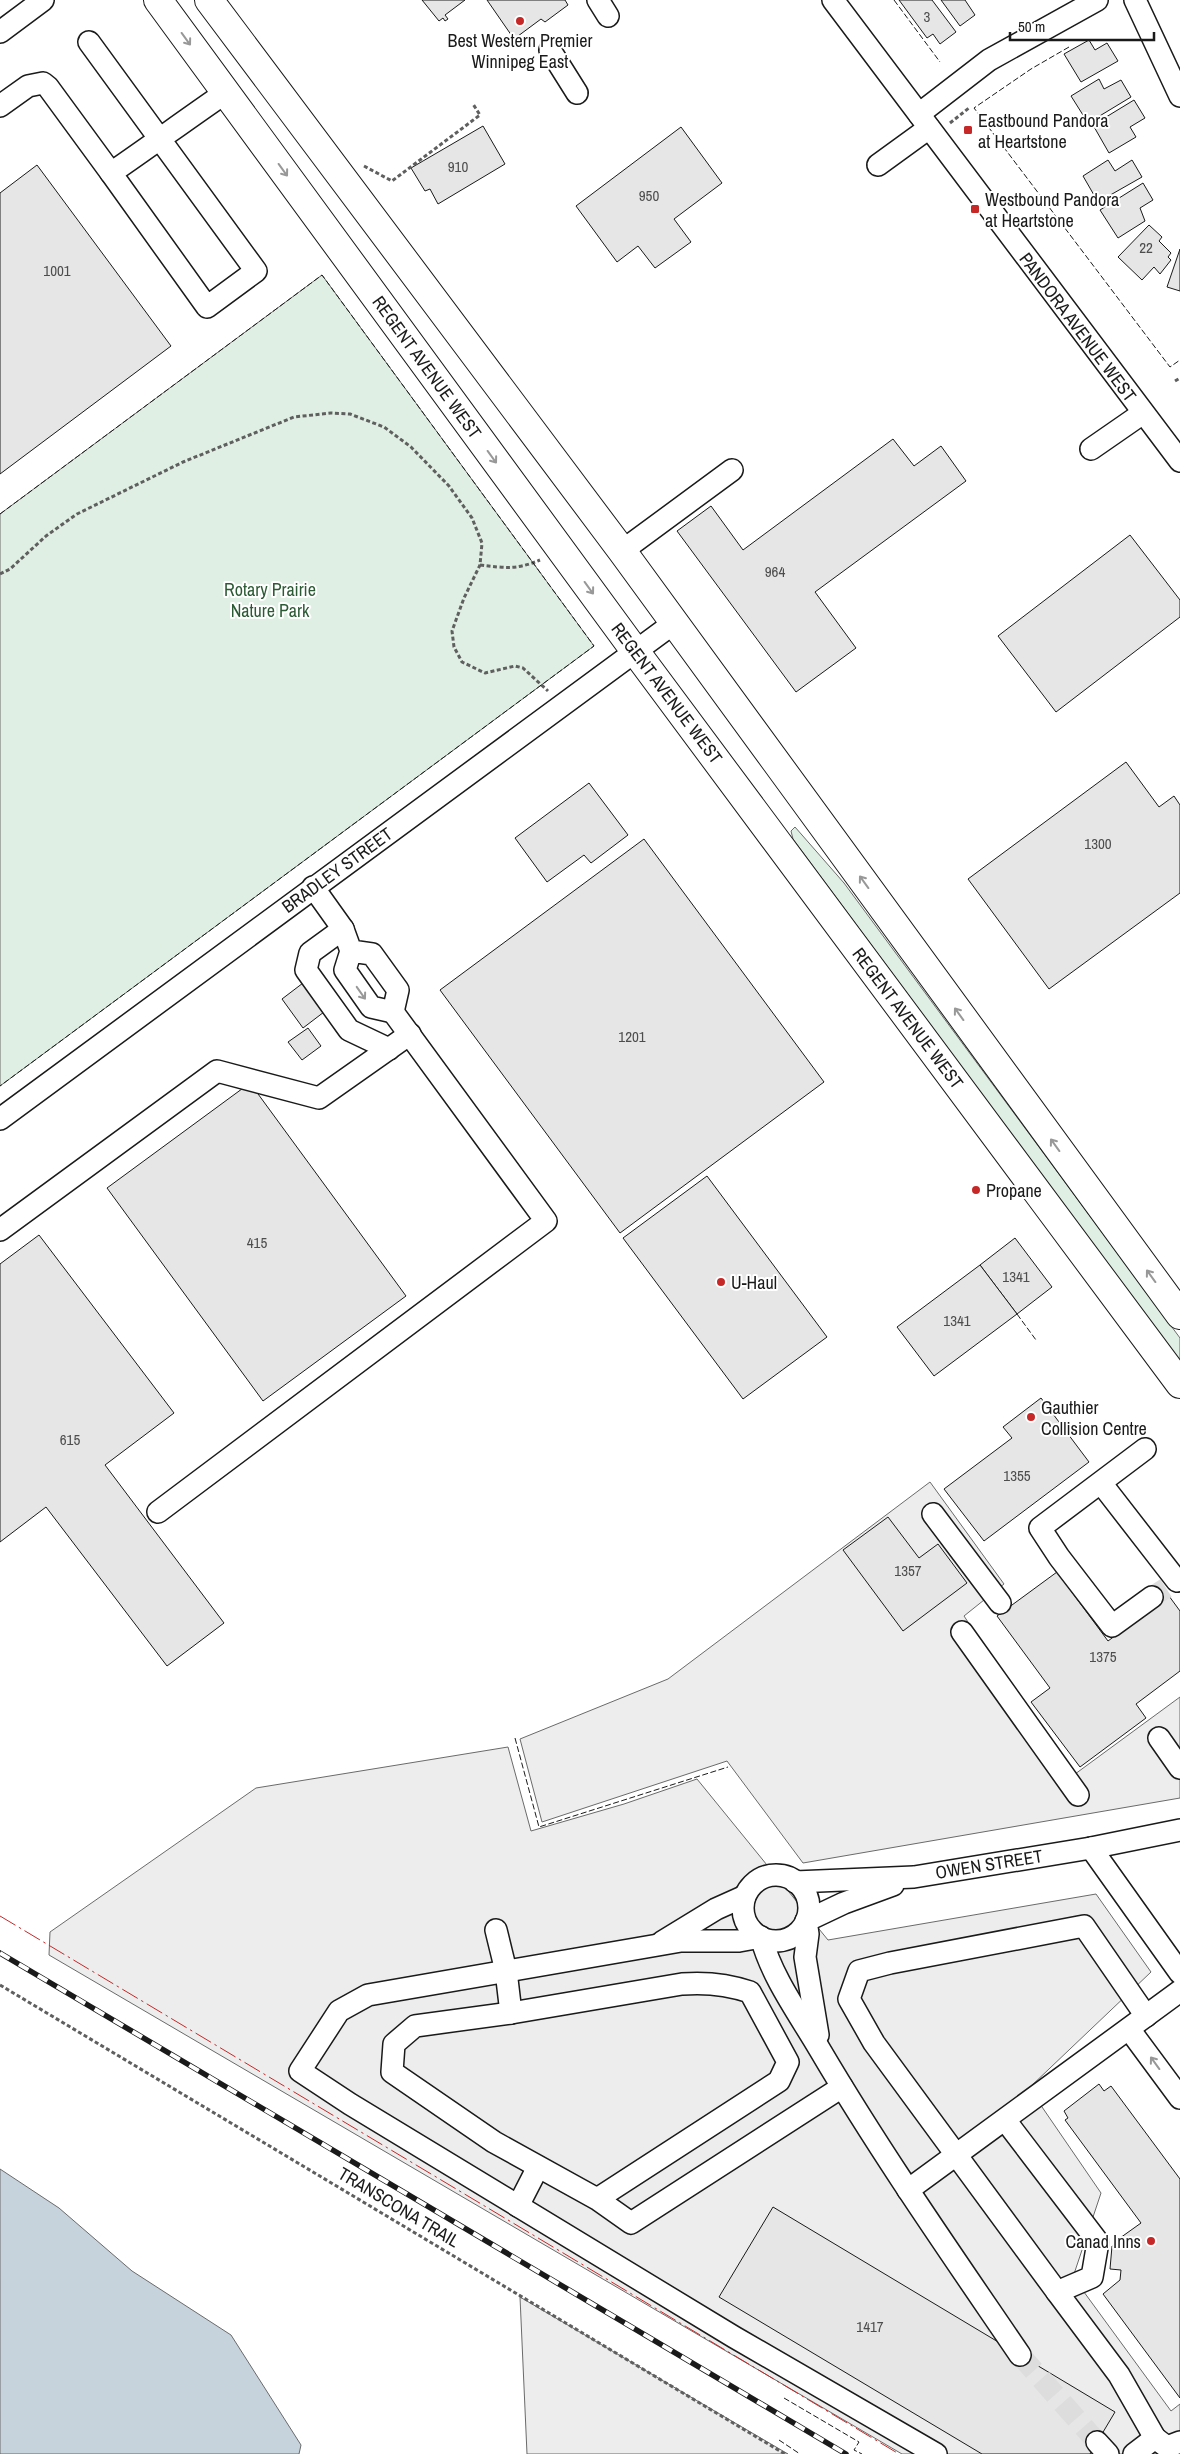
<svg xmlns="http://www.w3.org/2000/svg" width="1180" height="2454" viewBox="0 0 1180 2454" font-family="'Archivo Narrow',sans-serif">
  <rect width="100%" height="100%" fill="#fff"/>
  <!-- green -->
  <g fill="#e0efe3" stroke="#6a6a6a">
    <polygon points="322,275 594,646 0,1086 0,514"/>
    <polygon points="795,827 844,883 1180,1338 1180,1362 793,839 791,831"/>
  </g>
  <!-- parking -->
  <g fill="#ededed" stroke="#6a6a6a">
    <polygon points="930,1482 1004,1584 964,1616 1071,1777 1180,1697 1180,1798 803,1863 727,1761 542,1822 520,1739 668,1679"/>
    <polygon points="508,1747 531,1831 624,1804 697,1779 828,1940 1096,1894 1151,1972 1029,2088 1101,2193 1073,2277 1171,2411 1180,2404 1180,2454 902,2454 49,1955 50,1932 256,1788"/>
    <polygon points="520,2297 788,2454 527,2454"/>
  </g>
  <!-- water -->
  <polygon fill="#c6d2dc" stroke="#6a6a6a" points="0,2169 59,2208 132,2271 231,2335 301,2445 299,2454 0,2454"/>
  <!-- building -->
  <g fill="#e6e6e6" stroke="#1a1a1a">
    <polygon points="422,0 465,0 445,15 448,19 445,21 443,18 439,21"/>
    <polygon points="487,0 565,0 568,5 545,22 541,19 514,39"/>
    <polygon points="899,0 932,0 956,32 940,44 933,34 927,38"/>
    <polygon points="941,0 965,0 975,15 960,26"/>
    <polygon points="1089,40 1095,50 1107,43 1118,61 1081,82 1064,54"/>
    <polygon points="1099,79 1104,89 1121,80 1131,97 1088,123 1071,96"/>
    <polygon points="1134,100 1145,118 1130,127 1136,137 1109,153 1093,125"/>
    <polygon points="483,126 505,164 438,204 430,189 425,191 411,168"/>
    <polygon points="681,127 722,183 674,219 691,242 655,268 638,246 617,262 576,206"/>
    <polygon points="1108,160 1115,171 1132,160 1142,177 1098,202 1083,176"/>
    <polygon points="37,165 171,346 0,474 0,193"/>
    <polygon points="1143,183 1153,200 1140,208 1145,221 1118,238 1100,210"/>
    <polygon points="1149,225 1162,237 1159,241 1171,253 1168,257 1171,260 1160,274 1154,267 1142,280 1118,257"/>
    <polygon points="1180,249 1180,291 1167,287"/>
    <polygon points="893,439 914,466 941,446 966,481 815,592 856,648 796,692 677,531 711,506 743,550"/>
    <polygon points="1130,535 1180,600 1180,617 1056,712 998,636"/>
    <polygon points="1126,762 1159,807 1174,796 1180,805 1180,893 1049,989 968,879"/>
    <polygon points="589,783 628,835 591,863 584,855 547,882 515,838"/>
    <polygon points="644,839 824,1082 620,1233 440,990"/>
    <polygon points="303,983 324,1012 303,1028 282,999"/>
    <polygon points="308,1028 321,1046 302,1060 288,1042"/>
    <polygon points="250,1083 406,1296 263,1401 107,1188"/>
    <polygon points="707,1176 827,1337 743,1399 623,1238"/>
    <polygon points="39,1235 174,1413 105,1465 224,1623 167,1666 46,1507 0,1542 0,1264"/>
    <polygon points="1015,1238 1052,1287 1017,1314 980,1265"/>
    <polygon points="980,1265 1017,1314 934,1376 897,1327"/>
    <polygon points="1041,1398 1089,1462 984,1541 944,1489 1012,1438 1003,1427"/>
    <polygon points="888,1517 919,1558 938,1544 967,1583 903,1631 843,1550"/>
    <polygon points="1057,1572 1108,1641 1169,1596 1180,1611 1180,1671 1136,1704 1146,1718 1080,1767 1031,1702 1050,1688 997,1616"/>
    <polygon points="1099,2084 1104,2091 1111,2086 1180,2179 1180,2398 1103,2294 1120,2280 1121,2270 1110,2269 1112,2246 1125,2247 1120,2238 1141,2223 1065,2120 1068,2118 1064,2111"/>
    <polygon points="773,2207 1115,2412 1090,2454 982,2454 719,2297"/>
  </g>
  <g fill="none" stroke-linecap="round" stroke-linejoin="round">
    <!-- minor-tunnel -->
    <g stroke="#ddd" stroke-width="21" stroke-dasharray="21 11" stroke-linecap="butt">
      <polyline points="1152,1597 1166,1588"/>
      <polyline points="1020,2355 1097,2442"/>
    </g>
    <defs>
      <g id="minor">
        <polyline points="598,0 608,16"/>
        <polyline points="833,0 1180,461"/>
        <polyline points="1135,0 1180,96"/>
        <polyline points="0,32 43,0"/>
        <path d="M 89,42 L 256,271 L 207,307 L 111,173 C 149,147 187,119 225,93"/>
        <polyline points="550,50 577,93"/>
        <polyline points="0,106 28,86 43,83 48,87 111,173"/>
        <polyline points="919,114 989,60 1097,0"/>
        <polyline points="878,165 929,128"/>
        <polyline points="1091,449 1143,413"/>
        <polyline points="622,551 732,470"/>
        <polyline points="313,887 343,929 351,951 345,970 371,1007 393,1012 398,990 372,954 351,951"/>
        <polyline points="343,929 310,953 306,970 349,1030 389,1049"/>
        <polyline points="0,1119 674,623"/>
        <polyline points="0,1230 217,1071 319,1098 410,1034"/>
        <polyline points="1145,1449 1040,1528 1059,1557 1112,1626 1152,1597"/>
        <polyline points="1101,1483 1177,1581"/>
        <polyline points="158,1512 546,1221 393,1012"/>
        <polyline points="933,1514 1000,1603"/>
        <polyline points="962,1632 1078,1795"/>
        <polyline points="1159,1738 1180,1768"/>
        <polyline points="1091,1848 1180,1973"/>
        <circle cx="776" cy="1908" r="33"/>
        <polyline points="795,1882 914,1877 1091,1848 1180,1830"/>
        <polyline points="496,1930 506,1971 511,2013"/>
        <polyline points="662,1942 716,1909 745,1896"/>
        <polyline points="1129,2029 1180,2098"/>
        <polyline points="818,2035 805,1957 808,1934 806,1921 844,1903 893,1885"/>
        <polyline points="1005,2120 1098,2242 1092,2277 1057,2292 1119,2375 1155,2438"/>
        <polyline points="908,2190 1180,1991"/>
        <path d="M 597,2199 L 779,2081 L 788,2062 L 750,1992 C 727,1984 707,1982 682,1984 L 511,2013 L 415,2026 L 394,2044 L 392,2072 L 494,2142 L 597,2199 L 631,2223 L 842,2087"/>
        <polyline points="518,2206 538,2167"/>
        <polyline points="1057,2292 874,2043 849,1999 859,1971 890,1963 1084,1926 1146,2016"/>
        <polyline points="1097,2442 1108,2454"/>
        <path d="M 936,2454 L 734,2337 L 350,2104 L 300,2071 L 339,2011 L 368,1995 L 658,1945 L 681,1941 L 739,1941 L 761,1937 C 772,1978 799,2014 820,2050 C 882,2155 952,2255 1020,2355"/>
        <polyline points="1134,2454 1155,2438 1167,2447 1180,2442"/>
      </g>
      <g id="major">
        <polyline points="158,0 635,651 1180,1384"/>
        <polyline points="209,0 622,551 1180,1315"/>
      </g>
    </defs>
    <!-- minor casing -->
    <use href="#minor" stroke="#1a1a1a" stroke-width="24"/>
    <!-- major casing -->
    <use href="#major" stroke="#1a1a1a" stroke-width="30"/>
    <!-- path -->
    <g stroke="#5f5f5f" stroke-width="3" stroke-dasharray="4 2.5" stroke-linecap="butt">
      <polyline points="950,123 969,108"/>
      <polyline points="364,166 392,181 480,115 473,104"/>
      <polyline points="1175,381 1180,378"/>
      <path d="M 480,565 C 506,568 516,570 540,560"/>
      <polyline points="0,574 10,569 46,536 77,514 183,462 294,417 331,413 350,414 384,427 411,447 449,486 472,518 482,543 480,565 464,598 452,631 454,647 462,662 485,673 515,666 523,668 548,691"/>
      <polyline points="0,1985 785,2454"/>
    </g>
    <!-- minor -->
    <use href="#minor" stroke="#fff" stroke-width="21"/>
    <!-- major -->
    <use href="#major" stroke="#fff" stroke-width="28"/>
    <defs>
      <polyline id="rail" points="0,1953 846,2454"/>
    </defs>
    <!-- rail casing -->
    <use href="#rail" stroke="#1a1a1a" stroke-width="5.5"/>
    <!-- rail -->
    <use href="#rail" stroke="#fff" stroke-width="4" stroke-dasharray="11" stroke-linecap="butt"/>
    <!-- fence -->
    <g stroke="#1a1a1a" stroke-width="1" stroke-dasharray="6 2.5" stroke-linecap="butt">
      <polyline points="894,0 940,62"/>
      <polyline points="1069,47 1031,69 974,108 1170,367 1180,360"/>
      <polyline points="0,514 322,275 594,646 0,1086"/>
      <polyline points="1017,1314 1036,1340"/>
      <polyline points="515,1738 539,1827 728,1767"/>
      <polyline points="784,2398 859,2442 854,2450 862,2454"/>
      <polyline points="779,2440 800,2454"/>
    </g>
    <!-- power -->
    <polyline stroke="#c62828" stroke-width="1" stroke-dasharray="18 4 2.5 4" stroke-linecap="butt" points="0,1916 899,2454"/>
  </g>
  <!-- one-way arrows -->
  <defs><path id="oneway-shaft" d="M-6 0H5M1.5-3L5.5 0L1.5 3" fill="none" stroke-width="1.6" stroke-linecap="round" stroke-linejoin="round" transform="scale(1.25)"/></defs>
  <g stroke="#989898">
    <use href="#oneway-shaft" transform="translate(186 39) rotate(54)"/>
    <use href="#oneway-shaft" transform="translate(283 170) rotate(54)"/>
    <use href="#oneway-shaft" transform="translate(492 457) rotate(54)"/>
    <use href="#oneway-shaft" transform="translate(589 588) rotate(54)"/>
    <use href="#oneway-shaft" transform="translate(864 882) rotate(-126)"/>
    <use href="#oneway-shaft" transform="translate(361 993) rotate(55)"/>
    <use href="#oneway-shaft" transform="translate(959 1014) rotate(-126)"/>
    <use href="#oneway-shaft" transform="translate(1055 1145) rotate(-126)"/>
    <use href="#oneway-shaft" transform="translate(1151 1276) rotate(-126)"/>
    <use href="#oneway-shaft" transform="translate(1155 2063) rotate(-126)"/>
  </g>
  <!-- markers -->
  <g fill="#c62828" stroke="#fff" stroke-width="2">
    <circle cx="520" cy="21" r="5"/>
    <rect x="963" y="125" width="10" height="10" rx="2.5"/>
    <rect x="970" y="204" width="10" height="10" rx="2.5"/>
    <circle cx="976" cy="1190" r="5"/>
    <circle cx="721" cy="1282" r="5"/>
    <circle cx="1031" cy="1417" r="5"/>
    <circle cx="1151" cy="2241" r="5"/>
  </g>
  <g text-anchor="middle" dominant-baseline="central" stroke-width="4" stroke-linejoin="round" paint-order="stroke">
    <!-- number labels -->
    <g font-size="15" fill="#4d4d4d">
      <text x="927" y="16">3</text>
      <text x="458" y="166">910</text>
      <text x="649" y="195">950</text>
      <text x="1146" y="247">22</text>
      <text x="57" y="270">1001</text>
      <text x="775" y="571">964</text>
      <text x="1098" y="843">1300</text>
      <text x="632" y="1036">1201</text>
      <text x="257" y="1242">415</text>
      <text x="1016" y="1276">1341</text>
      <text x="957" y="1320">1341</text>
      <text x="70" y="1439">615</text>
      <text x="1017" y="1475">1355</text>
      <text x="908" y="1570">1357</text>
      <text x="1103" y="1656">1375</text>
      <text x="870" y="2326">1417</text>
    </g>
    <!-- poi labels -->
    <g font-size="18" fill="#1a1a1a" stroke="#fff" text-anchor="start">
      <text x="520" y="40" text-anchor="middle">Best Western Premier<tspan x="520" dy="21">Winnipeg East</tspan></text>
      <text x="978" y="120">Eastbound Pandora<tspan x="978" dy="21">at Heartstone</tspan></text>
      <text x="985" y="199">Westbound Pandora<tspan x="985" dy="21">at Heartstone</tspan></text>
      <text x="986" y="1190">Propane</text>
      <text x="731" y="1282">U-Haul</text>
      <text x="1041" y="1407">Gauthier<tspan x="1041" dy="21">Collision Centre</tspan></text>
      <text x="1141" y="2241" text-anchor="end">Canad Inns</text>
    </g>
    <!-- street labels -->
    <g font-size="18" fill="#1a1a1a" stroke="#fff">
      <text transform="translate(1078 327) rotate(53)">PANDORA AVENUE WEST</text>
      <text transform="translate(427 367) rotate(54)">REGENT AVENUE WEST</text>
      <text transform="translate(667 693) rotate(53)">REGENT AVENUE WEST</text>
      <text transform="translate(337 870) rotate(-36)">BRADLEY STREET</text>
      <text transform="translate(908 1018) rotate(53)">REGENT AVENUE WEST</text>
      <text transform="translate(989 1864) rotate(-9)">OWEN STREET</text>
      <text transform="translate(399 2207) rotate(31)">TRANSCONA TRAIL</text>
    </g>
    <!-- park labels -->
    <g font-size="18" fill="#2b5a34" stroke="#fff">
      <text x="270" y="589">Rotary Prairie<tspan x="270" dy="21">Nature Park</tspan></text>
    </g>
  </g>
  <!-- scale -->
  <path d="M1010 32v8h144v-8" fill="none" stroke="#1a1a1a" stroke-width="2.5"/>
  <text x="1018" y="32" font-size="15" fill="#1a1a1a" stroke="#ffffff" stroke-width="4" paint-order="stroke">50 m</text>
</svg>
